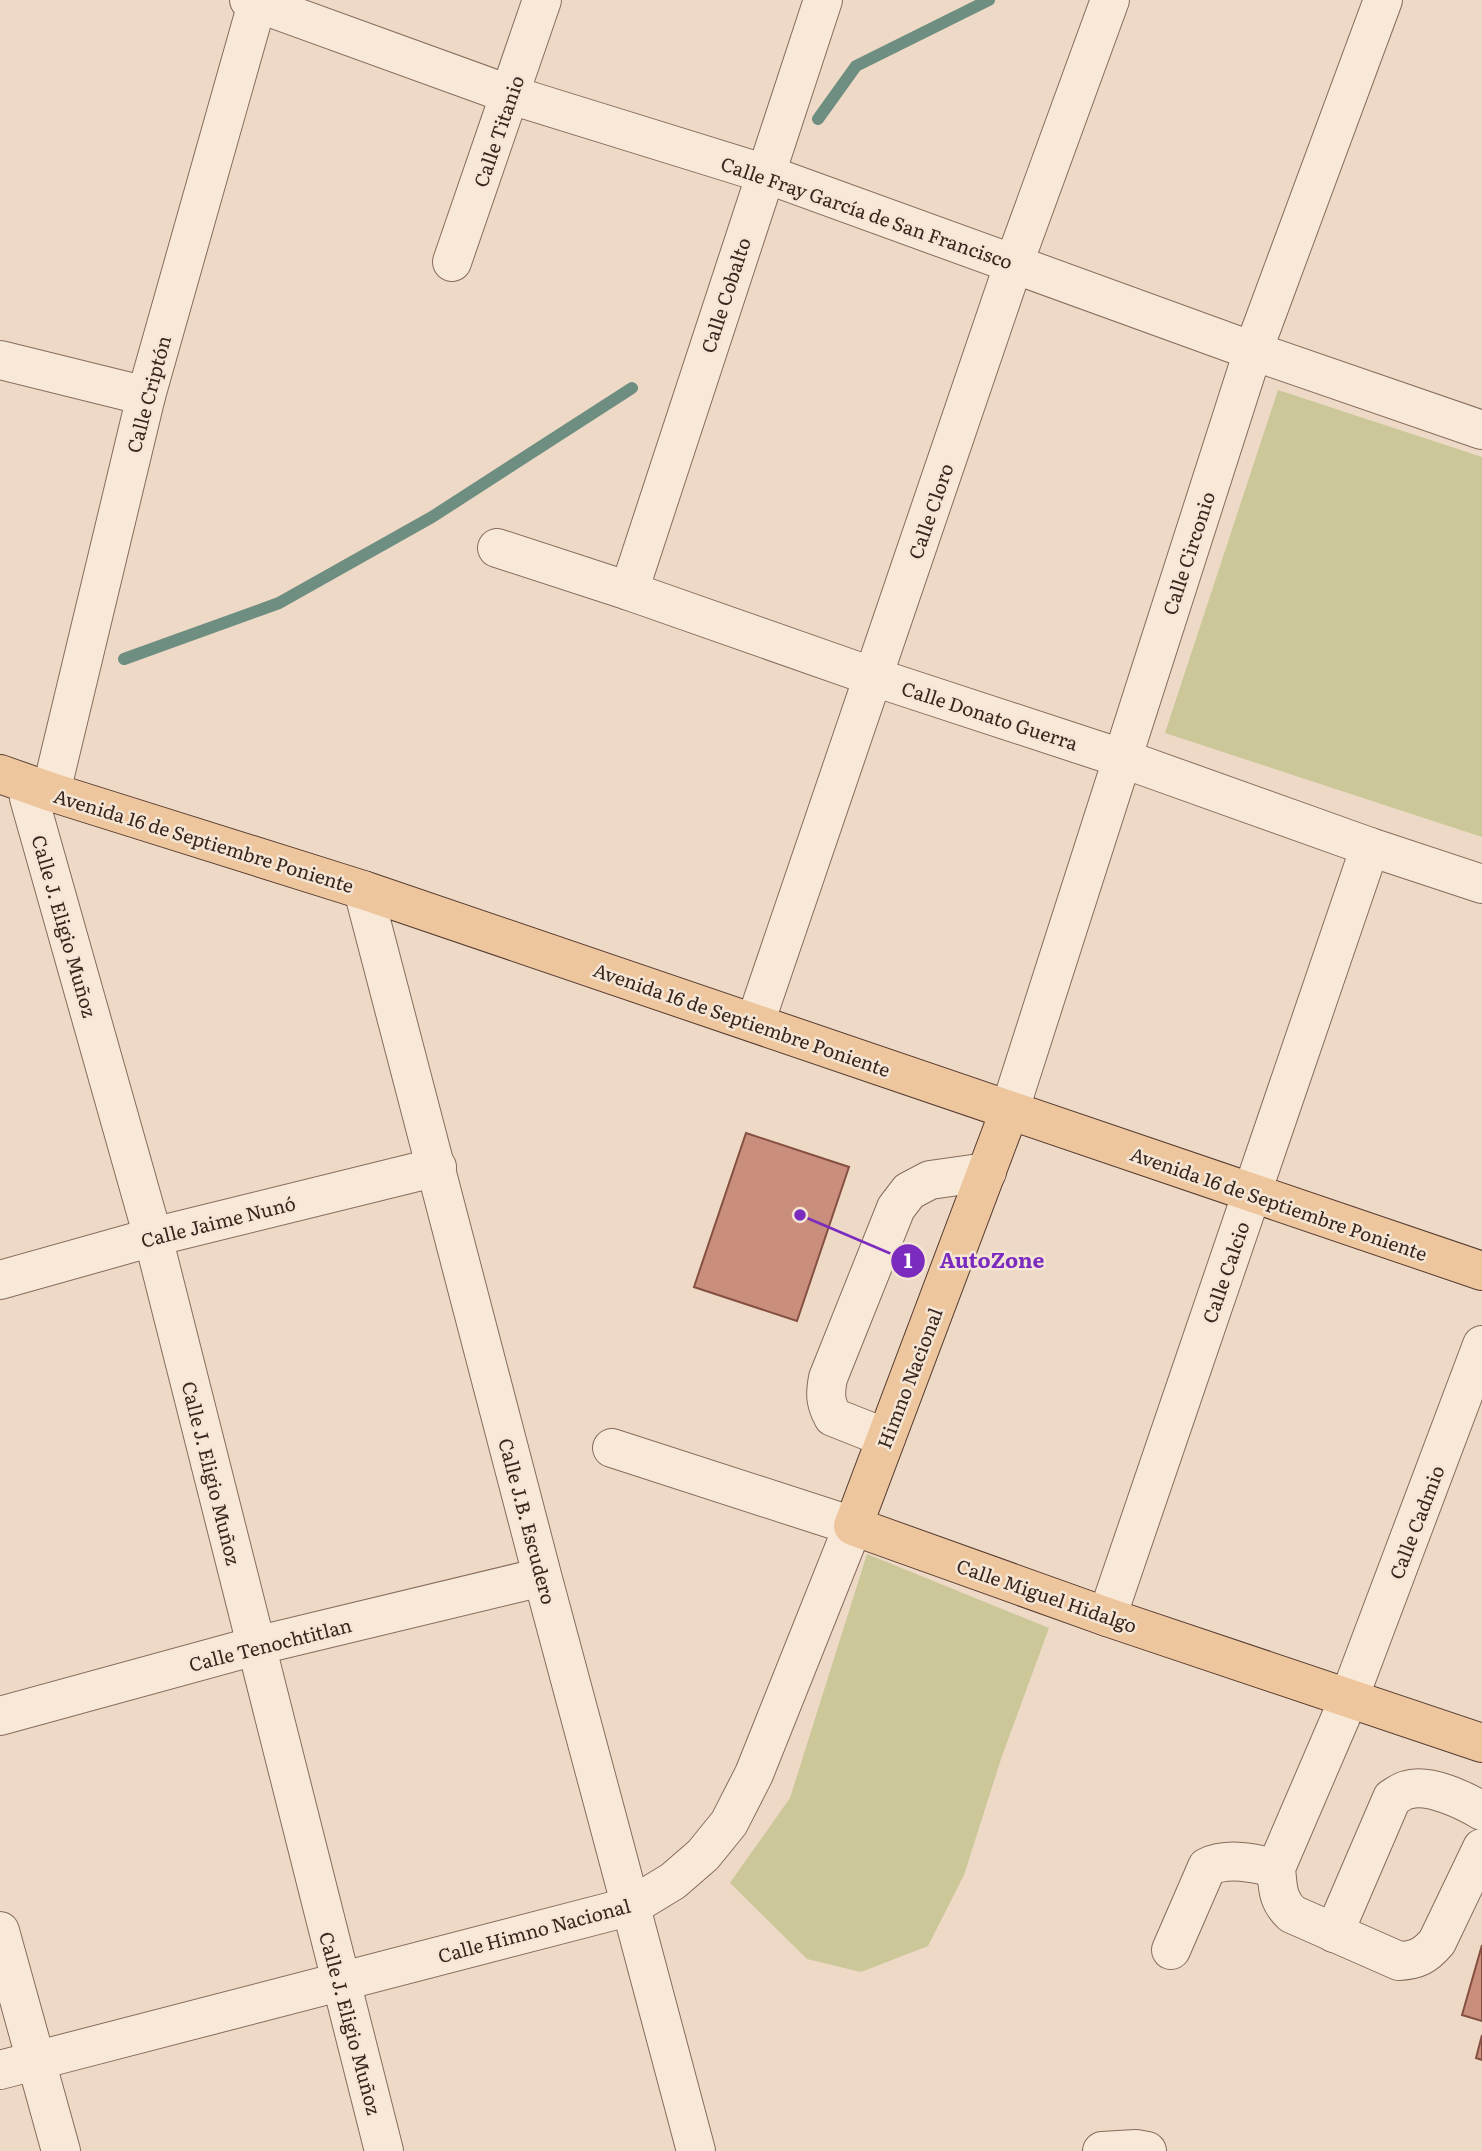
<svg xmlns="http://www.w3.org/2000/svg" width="1482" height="2151" viewBox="0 0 1482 2151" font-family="Literata,serif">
  <rect width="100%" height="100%" fill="#edd9c5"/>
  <!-- green -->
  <g fill="#cbc799">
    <polygon points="1278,390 1482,457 1482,837 1165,733"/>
    <polygon points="867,1554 1049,1628 1001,1759 964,1875 928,1946 861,1972 807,1959 730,1883 790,1798"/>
  </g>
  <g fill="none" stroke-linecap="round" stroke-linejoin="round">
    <!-- stream -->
    <g stroke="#6d8e80" stroke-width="12">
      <polyline points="818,119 856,66 989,0"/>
      <polyline points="124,659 279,603 432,517 632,388"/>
    </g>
  </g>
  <!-- building -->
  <g fill="#ca8e7c" stroke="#855042" stroke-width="2">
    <polygon points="746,1133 849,1167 797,1321 694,1287"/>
    <polygon points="1482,1945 1482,2021 1462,2015"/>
    <polygon points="1482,2035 1482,2060 1476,2058"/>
  </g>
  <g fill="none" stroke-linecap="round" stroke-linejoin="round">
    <defs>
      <g id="minor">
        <polyline points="249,0 511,95 766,174 1253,351 1482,430"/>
        <polyline points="452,262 542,0"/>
        <polyline points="0,360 146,396"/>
        <polyline points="497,548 629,591 874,677 1121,758 1370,847 1482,884"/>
        <polyline points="629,591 823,0"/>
        <polyline points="51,792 146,396 258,0"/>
        <polyline points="29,798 153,1237 384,2151"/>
        <path d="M 363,890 C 424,1118 481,1347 542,1575 C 593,1767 646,1959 696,2151"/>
        <polyline points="755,1023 1014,263 1110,0"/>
        <polyline points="1009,1112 1253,351 1383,0"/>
        <polyline points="0,1280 153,1237 437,1167"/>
        <path d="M 1482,1345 L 1349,1698 L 1276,1868 C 1278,1888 1277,1900 1292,1914 L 1399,1961 C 1417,1960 1425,1956 1437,1942 L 1482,1848"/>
        <path d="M 886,1438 L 833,1417 C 825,1402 825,1394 828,1378 L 896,1208 L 909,1191 L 930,1180 L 987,1172"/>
        <polyline points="1107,1617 1370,847"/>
        <polyline points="0,1716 255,1646 542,1577"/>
        <polyline points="0,1931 61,2151"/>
        <path d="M 1334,1933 L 1392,1798 C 1397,1795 1402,1791 1407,1790 C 1428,1783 1464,1800 1482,1811"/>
        <path d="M 1171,1950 L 1207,1867 C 1228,1857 1254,1863 1276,1868"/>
        <polyline points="0,2070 632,1906 673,1881 703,1855 729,1823 754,1774 853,1526 612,1448"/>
        <polyline points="1102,2151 1136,2149 1147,2151"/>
      </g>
      <g id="major">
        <polyline points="0,774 51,792 363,890 1482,1271"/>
        <polyline points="1009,1112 853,1526 1107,1617 1482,1743"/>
      </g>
    </defs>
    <!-- minor casing -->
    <use href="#minor" stroke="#876b5c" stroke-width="40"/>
    <!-- major casing -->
    <use href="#major" stroke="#553a30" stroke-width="40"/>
    <!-- minor -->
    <use href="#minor" stroke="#f8e8d8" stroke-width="38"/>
    <!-- major -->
    <use href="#major" stroke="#eec69e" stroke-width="38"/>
  </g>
  <g text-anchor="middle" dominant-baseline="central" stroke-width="5" stroke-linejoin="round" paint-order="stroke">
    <!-- street labels -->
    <g font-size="19" fill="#38261f" stroke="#f4e5d4">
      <text transform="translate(498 131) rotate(-71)">Calle Titanio</text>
      <text transform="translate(867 212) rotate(19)">Calle Fray García de San Francisco</text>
      <text transform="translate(725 295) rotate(-72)">Calle Cobalto</text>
      <text transform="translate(148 394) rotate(-75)">Calle Criptón</text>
      <text transform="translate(930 511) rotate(-71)">Calle Cloro</text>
      <text transform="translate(1188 553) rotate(-72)">Calle Circonio</text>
      <text transform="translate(990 715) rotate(18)">Calle Donato Guerra</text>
      <text transform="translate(204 840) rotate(17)">Avenida 16 de Septiembre Poniente</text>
      <text transform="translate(65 926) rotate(74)">Calle J. Eligio Muñoz</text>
      <text transform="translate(742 1019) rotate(19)">Avenida 16 de Septiembre Poniente</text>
      <text transform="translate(1279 1203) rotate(19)">Avenida 16 de Septiembre Poniente</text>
      <text transform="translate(218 1221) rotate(-14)">Calle Jaime Nunó</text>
      <text transform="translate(1225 1272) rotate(-71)">Calle Calcio</text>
      <text transform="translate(909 1378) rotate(-69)">Himno Nacional</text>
      <text transform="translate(212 1473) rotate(76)">Calle J. Eligio Muñoz</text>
      <text transform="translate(528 1521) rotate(75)">Calle J.B. Escudero</text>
      <text transform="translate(1416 1522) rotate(-69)">Calle Cadmio</text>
      <text transform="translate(1047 1595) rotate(19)">Calle Miguel Hidalgo</text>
      <text transform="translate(270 1644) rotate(-14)">Calle Tenochtitlan</text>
      <text transform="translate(534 1930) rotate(-15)">Calle Himno Nacional</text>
      <text transform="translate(351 2023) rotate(75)">Calle J. Eligio Muñoz</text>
    </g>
  </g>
  <!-- callouts -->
  <path fill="none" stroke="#7b2cbf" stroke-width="2.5" d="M800 1215L908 1261"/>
  <g fill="#7b2cbf" stroke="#f4e5d4" stroke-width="2.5">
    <circle cx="800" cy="1215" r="7"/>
    <circle cx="908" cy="1261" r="18"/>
  </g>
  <g font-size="21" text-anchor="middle" font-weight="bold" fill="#fff">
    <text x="908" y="1268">1</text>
  </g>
  <g font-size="21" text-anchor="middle" font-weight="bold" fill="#7b2cbf" stroke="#f4e5d4" stroke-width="5" stroke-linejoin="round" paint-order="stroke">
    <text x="992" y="1268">AutoZone</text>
  </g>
</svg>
